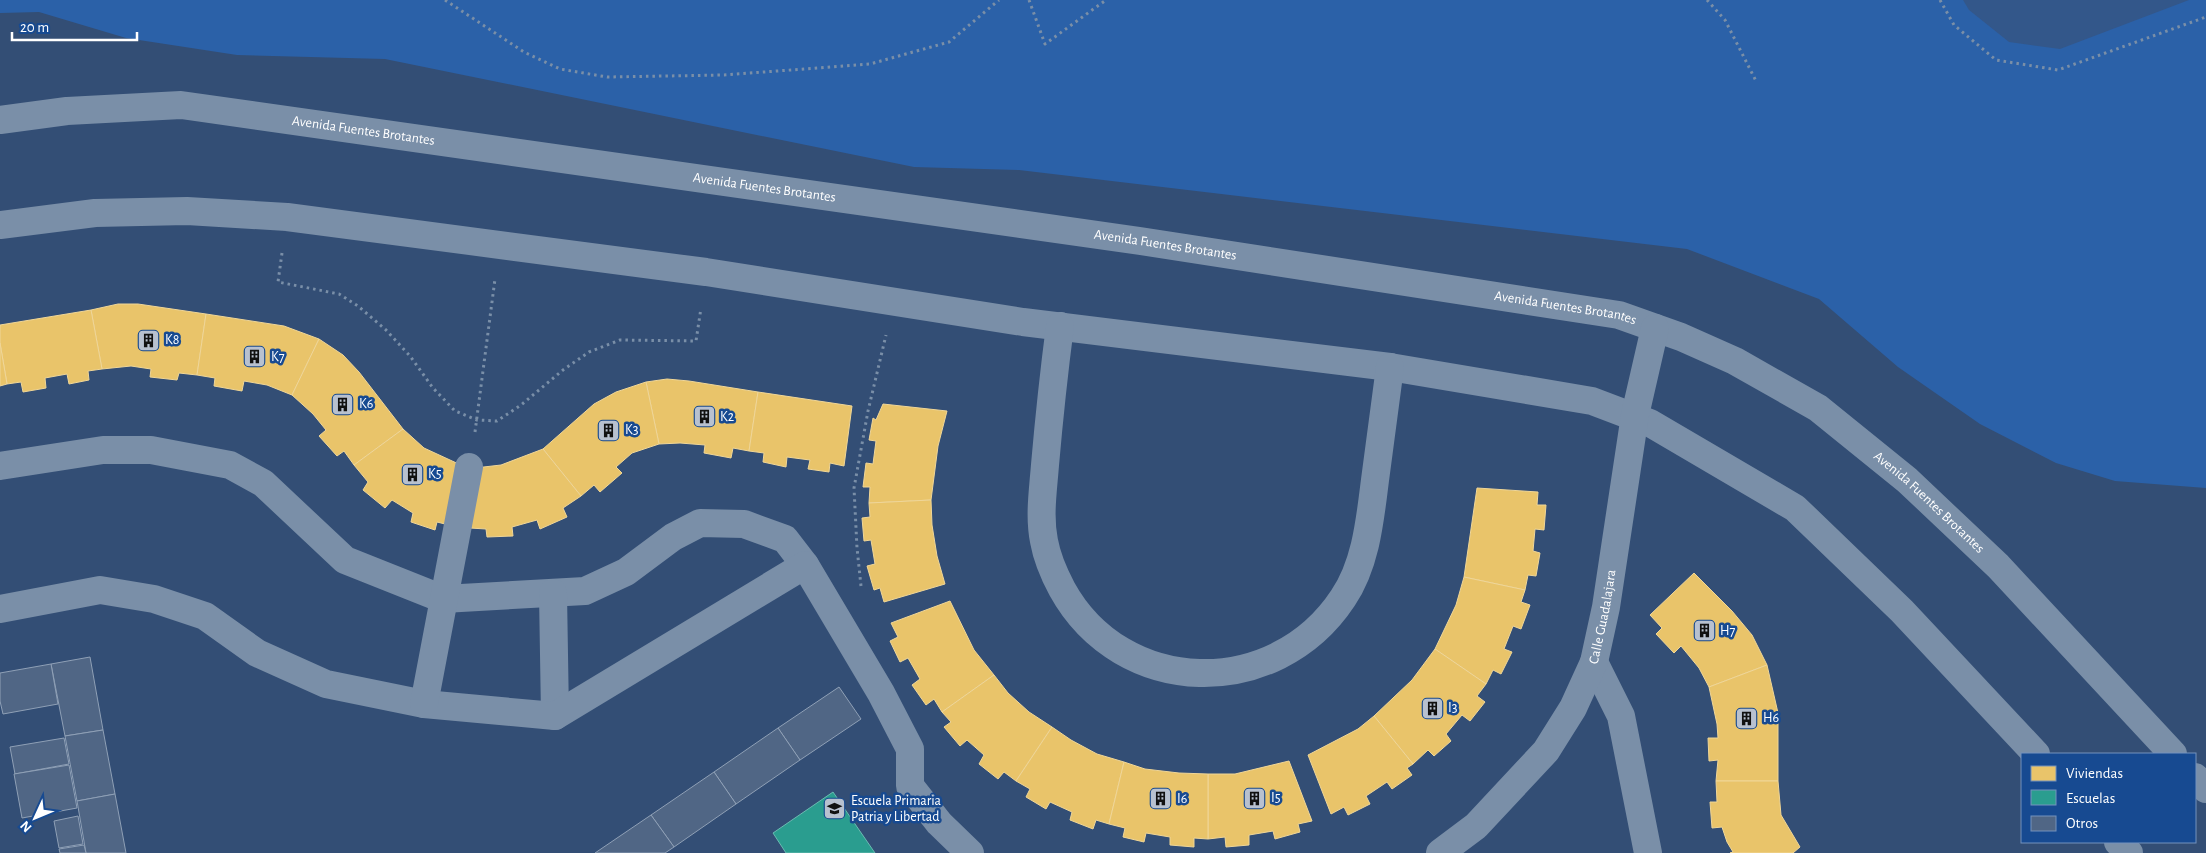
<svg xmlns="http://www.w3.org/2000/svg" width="2206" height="853" viewBox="0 0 2206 853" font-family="'Alegreya Sans',sans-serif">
  <rect width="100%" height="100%" fill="#334e75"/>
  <!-- green -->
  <polygon fill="#2b61a8" points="0,0 2206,0 2206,488 2115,481 2056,463 1980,424 1898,367 1819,299 1687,249 1019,170 914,167 385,59 237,55 126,38 39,12 0,13"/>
  <!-- water -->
  <polygon fill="#33578a" points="1963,0 2189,0 2060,49 2009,42 1969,10"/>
  <!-- homes -->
  <g fill="#e9c46a" stroke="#f0d697">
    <polygon points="118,304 138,304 206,314 197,375 179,373 177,380 150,377 151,369 131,366 102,369 91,310"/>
    <polygon points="91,310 102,369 88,371 89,380 69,384 67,374 45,378 46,388 23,392 21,382 7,384 0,343 0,325"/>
    <polygon points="206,314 284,326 319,339 292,395 267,385 244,381 242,391 214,386 215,378 197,375"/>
    <polygon points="319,339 343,355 359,372 403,429 354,465 344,451 337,456 319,436 326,430 313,414 292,395"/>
    <polygon points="0,343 7,384 0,386"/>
    <polygon points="667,379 689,381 758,392 749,451 733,448 731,458 704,453 705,445 680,443 659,444 646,382"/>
    <polygon points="646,382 659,444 632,453 616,467 622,473 600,492 594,485 581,496 543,449 594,404 616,392"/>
    <polygon points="758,392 852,406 844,466 830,463 829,472 808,469 810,460 787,457 786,467 763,462 764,453 749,451"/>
    <polygon points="883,404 947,411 938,446 931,500 869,503 870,487 863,487 866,463 873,464 876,441 869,440 873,418 876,420"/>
    <polygon points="403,429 424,448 463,466 453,526 437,522 435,530 411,522 413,513 392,500 385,508 363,490 368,482 354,465"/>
    <polygon points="543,449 581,496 563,508 567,517 540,529 537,520 512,527 513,536 487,537 486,529 470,528 475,468 501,465"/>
    <polygon points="1477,488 1538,492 1537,505 1546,505 1544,530 1535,529 1533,551 1540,553 1536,576 1528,575 1525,590 1464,577"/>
    <polygon points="931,500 932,525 937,556 945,584 884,602 880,588 874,590 867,566 875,564 871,540 864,541 862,518 870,517 869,503"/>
    <polygon points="1694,573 1732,611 1752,635 1767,665 1709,687 1699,668 1681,646 1674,653 1656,634 1662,628 1650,615"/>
    <polygon points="1464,577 1525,590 1521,602 1530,605 1521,629 1513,626 1504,649 1512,652 1501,674 1493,670 1486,684 1435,649 1456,605"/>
    <polygon points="950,601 974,650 994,675 942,712 934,699 926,705 912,685 920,679 908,658 900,662 890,641 898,637 891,623"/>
    <polygon points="1435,649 1486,684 1477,696 1485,702 1470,721 1462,715 1446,734 1451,741 1434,756 1428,750 1413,764 1374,716 1412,680"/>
    <polygon points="1767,665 1778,713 1778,781 1716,781 1718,760 1709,761 1708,738 1718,738 1717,724 1709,687"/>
    <polygon points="994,675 1008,693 1029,712 1052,727 1016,781 1004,772 998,779 979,764 984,755 967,740 960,746 944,727 951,722 942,712"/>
    <polygon points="1374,716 1413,764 1407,768 1412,775 1392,789 1387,782 1366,796 1370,804 1348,815 1344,807 1331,814 1308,755 1358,729"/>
    <polygon points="1052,727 1071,740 1097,754 1124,762 1109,824 1096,820 1093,829 1070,820 1072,812 1050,802 1046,809 1026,797 1030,789 1016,781"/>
    <polygon points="1289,761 1312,821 1298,824 1300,832 1275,839 1273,831 1249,835 1249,845 1226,847 1225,837 1208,839 1208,774 1235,774"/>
    <polygon points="1124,762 1145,769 1179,773 1208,774 1208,839 1194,838 1194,847 1170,845 1170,837 1146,833 1144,842 1123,837 1125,828 1109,824"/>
    <polygon points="1716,781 1778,781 1781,815 1800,847 1793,853 1730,853 1733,852 1727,842 1722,827 1712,828 1710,802 1717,802"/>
  </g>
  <!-- schools -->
  <polygon fill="#2a9d8f" stroke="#6abab1" points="833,792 875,853 786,853 773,833"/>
  <!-- building -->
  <g fill="#506685" stroke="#8fa0b6">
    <polygon points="90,657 103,730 65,736 51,664"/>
    <polygon points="51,664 58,704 3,714 0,701 0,673"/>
    <polygon points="839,687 861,719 800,760 778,728"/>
    <polygon points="778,728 800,760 736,804 714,772"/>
    <polygon points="103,730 115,794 77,801 65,736"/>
    <polygon points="64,738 69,764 15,774 10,747"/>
    <polygon points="69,765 77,808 22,818 14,774"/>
    <polygon points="714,772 736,804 674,847 651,815"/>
    <polygon points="115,794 126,853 86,853 77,801"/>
    <polygon points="651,815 674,847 665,853 595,853"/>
    <polygon points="78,816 83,844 59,848 54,821"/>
    <polygon points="84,845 86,853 60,853 59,849"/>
  </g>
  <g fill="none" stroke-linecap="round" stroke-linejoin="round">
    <!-- path -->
    <g stroke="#7a8fa8" stroke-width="3" stroke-dasharray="2.5 4" stroke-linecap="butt">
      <polyline points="445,0 524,52 560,69 607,77 724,75 870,64 949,42 999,0"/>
      <polyline points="1029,0 1045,44 1106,0"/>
      <polyline points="1707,0 1725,20 1756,81"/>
      <polyline points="1940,0 1954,25 1996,60 2058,70 2206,17"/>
      <polyline points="282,253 278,282 339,294 358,306 386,330 410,356 433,388 455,411 477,420 497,421 521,405 563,370 589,352 620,340 696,341 701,308"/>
      <polyline points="475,432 495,279"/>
      <polyline points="861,586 857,548 854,488 868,411 886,335"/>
    </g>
    <!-- minor -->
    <g stroke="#7a8fa8" stroke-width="28">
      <path id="s1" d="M 0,120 L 67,111 L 181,105 L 1140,241 L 1619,315 L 1681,337 L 1735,361 L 1818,408 L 1907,480 L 1998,566 L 2173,754"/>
      <polyline points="0,225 95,213 187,211 287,217 706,272 1023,322 1390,367 1592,401 1650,423 1795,508 1902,611 2036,754"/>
      <path d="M 1060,326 C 1054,372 1049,419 1045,465 C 1043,491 1039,516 1044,541 C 1047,558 1054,574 1062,589 C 1122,698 1275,701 1343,598 C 1366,564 1370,520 1375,480 C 1380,442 1385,405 1390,367"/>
      <polyline points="0,466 103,450 151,450 230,465 263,483 345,560 443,599 585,591 626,572 673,537 700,523 744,524 785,539 805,565"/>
      <polyline points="553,593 555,716"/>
      <polyline points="0,609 100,590 154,599 205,616 257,653 326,684 424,704 555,716 805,565 881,693 910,749 910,786 939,823 970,853"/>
      <polyline points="1594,662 1621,716 1648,853"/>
      <polyline points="424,704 469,467"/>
      <polyline points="2195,777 2206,789"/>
      <polyline points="2118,842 2129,853"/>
      <path id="s2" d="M 1440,853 L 1476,826 L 1546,751 L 1573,708 L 1594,662 L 1606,607 L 1635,415 L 1655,328"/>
    </g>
  </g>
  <!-- icons -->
  <defs>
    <symbol id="building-square" viewBox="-11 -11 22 22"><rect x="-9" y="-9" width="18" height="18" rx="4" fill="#b8c1cf" stroke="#174a91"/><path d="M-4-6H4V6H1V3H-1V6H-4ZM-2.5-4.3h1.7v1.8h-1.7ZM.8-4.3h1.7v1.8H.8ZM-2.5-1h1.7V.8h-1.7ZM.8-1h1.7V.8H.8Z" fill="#111"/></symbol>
    <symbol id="school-square" viewBox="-11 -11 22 22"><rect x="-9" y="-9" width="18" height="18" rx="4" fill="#b8c1cf" stroke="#174a91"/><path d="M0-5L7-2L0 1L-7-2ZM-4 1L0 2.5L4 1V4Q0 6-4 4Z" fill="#111"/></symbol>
  </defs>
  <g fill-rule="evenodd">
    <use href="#building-square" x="136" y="328" width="25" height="25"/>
    <use href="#building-square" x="242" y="344" width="25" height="25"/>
    <use href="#building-square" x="330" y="392" width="25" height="25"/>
    <use href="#building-square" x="692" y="404" width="25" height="25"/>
    <use href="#building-square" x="596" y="418" width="25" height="25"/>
    <use href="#building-square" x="400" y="462" width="25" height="25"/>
    <use href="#building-square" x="1692" y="618" width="25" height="25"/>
    <use href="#building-square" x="1420" y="696" width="25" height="25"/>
    <use href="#building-square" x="1734" y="706" width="25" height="25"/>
    <use href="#building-square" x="1242" y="786" width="25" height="25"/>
    <use href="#building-square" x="1148" y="786" width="25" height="25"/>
    <use href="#school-square" x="822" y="796" width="25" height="25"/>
  </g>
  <g text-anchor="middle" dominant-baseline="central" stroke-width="5" stroke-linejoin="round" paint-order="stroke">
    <!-- street labels -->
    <g font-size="14" fill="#fff" stroke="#174a91">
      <text stroke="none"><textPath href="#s1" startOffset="366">Avenida Fuentes Brotantes</textPath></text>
      <text stroke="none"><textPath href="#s1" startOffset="771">Avenida Fuentes Brotantes</textPath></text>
      <text stroke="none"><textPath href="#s1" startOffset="1176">Avenida Fuentes Brotantes</textPath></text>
      <text stroke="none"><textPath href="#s1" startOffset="1581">Avenida Fuentes Brotantes</textPath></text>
      <text stroke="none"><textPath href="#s1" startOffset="2001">Avenida Fuentes Brotantes</textPath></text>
      <text stroke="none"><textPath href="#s2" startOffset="295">Calle Guadalajara</textPath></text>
    </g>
    <!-- poi labels -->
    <g font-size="14" fill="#fff" stroke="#174a91" text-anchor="start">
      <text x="165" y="340">K8</text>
      <text x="271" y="357">K7</text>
      <text x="359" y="404">K6</text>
      <text x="720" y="417">K2</text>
      <text x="625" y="430">K3</text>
      <text x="428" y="474">K5</text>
      <text x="1720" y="631">H7</text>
      <text x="1448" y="708">I3</text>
      <text x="1763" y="718">H6</text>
      <text x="1271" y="798">I5</text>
      <text x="1177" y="799">I6</text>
      <text x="851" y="801">Escuela Primaria<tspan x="851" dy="16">Patria y Libertad</tspan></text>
    </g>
  </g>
  <!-- legend -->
  <rect x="2021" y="753" width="175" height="90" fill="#174a91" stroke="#7492bd"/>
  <rect x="2031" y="766" width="25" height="15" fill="#e9c46a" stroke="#7492bd"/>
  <text x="2066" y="778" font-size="15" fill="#ffffff">Viviendas</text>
  <rect x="2031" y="790" width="25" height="15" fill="#2a9d8f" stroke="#7492bd"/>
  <text x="2066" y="803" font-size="15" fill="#ffffff">Escuelas</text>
  <rect x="2031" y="816" width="25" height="15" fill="#506685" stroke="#7492bd"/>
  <text x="2066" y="828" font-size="15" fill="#ffffff">Otros</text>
  <!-- north arrow -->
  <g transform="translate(35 818) rotate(226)" stroke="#174a91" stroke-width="4" paint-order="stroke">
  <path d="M0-4L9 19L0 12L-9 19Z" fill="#ffffff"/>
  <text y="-8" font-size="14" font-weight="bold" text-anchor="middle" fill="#ffffff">N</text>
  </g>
  <!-- scale -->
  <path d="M12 32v8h125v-8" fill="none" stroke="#ffffff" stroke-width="2.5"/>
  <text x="20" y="32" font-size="15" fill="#ffffff" stroke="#174a91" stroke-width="4" paint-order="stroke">20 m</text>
</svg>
